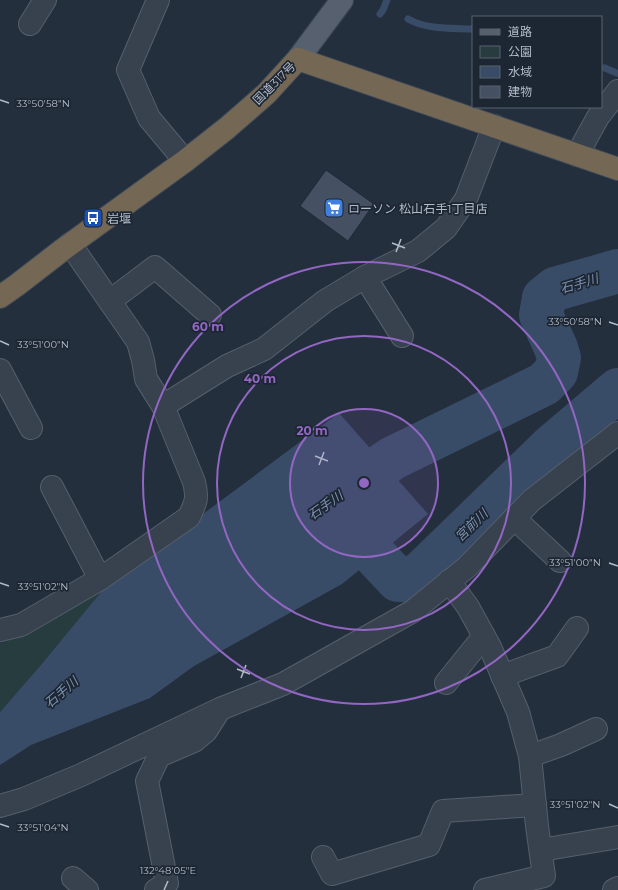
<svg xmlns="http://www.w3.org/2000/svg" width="618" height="890" viewBox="0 0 618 890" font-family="Montserrat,'Noto Sans JP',sans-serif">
  <rect width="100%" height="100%" fill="#242f3e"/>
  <!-- green -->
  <polygon fill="#263c3f" points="106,586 40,666 0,712 0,643 27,635"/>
  <!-- water -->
  <polygon fill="#394c67" points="339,413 428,514 342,584 194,666 150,698 31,745 0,765 0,712 40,666 106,586"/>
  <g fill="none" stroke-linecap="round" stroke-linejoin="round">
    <!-- stream -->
    <g stroke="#394c67" stroke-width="7">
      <polyline points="380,14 383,10 387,0"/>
      <path d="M 408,19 C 428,30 451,28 473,29"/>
      <polyline points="605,68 617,73"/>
    </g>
    <!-- river -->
    <g stroke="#394c67" stroke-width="44">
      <polyline points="333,499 393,458 544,384 556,372 559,358 556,348 541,315 544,298 555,289 618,271"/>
      <polyline points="335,513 398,580 410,580 422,572 552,446 618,390"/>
    </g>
  </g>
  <!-- building -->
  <polygon fill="#455162" stroke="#1f2835" points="326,170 374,204 348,241 300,206"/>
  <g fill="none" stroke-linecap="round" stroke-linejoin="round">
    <defs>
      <g id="minor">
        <polyline points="158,0 128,70 149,118 185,161"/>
        <polyline points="30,24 45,0"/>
        <polyline points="577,155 598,117 618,91"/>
        <polyline points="365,277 402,336"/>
        <polyline points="110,301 155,267 210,315"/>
        <polyline points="0,370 31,428"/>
        <polyline points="163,406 227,366 264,349 325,301 365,277 418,251 446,228 466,199 494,126"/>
        <polyline points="52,487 100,579"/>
        <polyline points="514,518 560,561"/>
        <polyline points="449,581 468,607 490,647 518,712 530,756 537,826 544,876 485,890"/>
        <path d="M 0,630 L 21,625 L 100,579 L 189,517 C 196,502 198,499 194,482 L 163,406 L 146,379 L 143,360 L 138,342 L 70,244"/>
        <polyline points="502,676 557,656 577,628"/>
        <polyline points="446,683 484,636"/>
        <polyline points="530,756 561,745 596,729"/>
        <polyline points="0,806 24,799 81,775 220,709 283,684 413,611 467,567 532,500 618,433"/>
        <polyline points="541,850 618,837"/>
        <polyline points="323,857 332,874 429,845 443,811 535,805"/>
        <polyline points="73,878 87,890"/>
        <polyline points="156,890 167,883 147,781 159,756 194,741 206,731 218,712"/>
        <polyline points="614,890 618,888"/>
      </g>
      <polyline id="major" points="298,59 342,0"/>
      <polyline id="highway" points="0,297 17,285 61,251 185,161 227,128 266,94 298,59 618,169"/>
    </defs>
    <!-- minor casing -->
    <use href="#minor" stroke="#565f6c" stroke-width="24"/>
    <!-- major casing -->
    <use href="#major" stroke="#414a57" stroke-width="24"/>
    <!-- highway casing -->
    <use href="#highway" stroke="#434c59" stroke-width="24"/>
    <!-- minor -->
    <use href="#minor" stroke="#38414e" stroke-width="22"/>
    <!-- major -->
    <use href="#major" stroke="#56606e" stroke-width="22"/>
    <!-- highway -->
    <use href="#highway" stroke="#746855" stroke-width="22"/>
  </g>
  <!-- ticks -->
  <path fill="none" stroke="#b4bcc9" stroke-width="1.5" d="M 0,100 L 9,103M 392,243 L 405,248M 396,252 L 401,239M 609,322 L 618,325M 0,341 L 9,345M 315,456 L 328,461M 319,465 L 324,452M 609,563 L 618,566M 0,583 L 9,586M 237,669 L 250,674M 241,678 L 246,665M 609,804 L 618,808M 0,824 L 9,827M 164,890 L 168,881"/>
  <!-- distance rings -->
  <circle cx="364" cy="483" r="74" fill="#9266c3" fill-opacity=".12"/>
  <g fill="none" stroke="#9266c3" stroke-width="2">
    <circle cx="364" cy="483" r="74"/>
    <circle cx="364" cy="483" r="147"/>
    <circle cx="364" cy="483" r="221"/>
  </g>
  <!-- icons -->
  <defs>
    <symbol id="supermarket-square" viewBox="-11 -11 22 22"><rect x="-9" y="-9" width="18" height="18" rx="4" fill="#3f7fe0" stroke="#1d2633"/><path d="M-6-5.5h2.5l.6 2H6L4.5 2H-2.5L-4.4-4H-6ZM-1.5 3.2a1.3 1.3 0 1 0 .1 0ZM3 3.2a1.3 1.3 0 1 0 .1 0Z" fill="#fff"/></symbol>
    <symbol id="bus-square" viewBox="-11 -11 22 22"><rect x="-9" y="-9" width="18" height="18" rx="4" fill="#1a4fb4" stroke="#1d2633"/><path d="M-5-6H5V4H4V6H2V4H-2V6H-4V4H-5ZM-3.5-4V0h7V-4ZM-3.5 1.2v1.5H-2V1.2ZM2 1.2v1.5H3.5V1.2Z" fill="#fff"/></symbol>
  </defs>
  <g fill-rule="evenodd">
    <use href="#supermarket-square" x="323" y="197" width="22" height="22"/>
    <use href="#bus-square" x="82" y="207" width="22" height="22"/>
  </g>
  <g text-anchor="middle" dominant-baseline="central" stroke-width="3.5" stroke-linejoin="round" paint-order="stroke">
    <!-- street labels -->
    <g font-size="12" fill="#b4bcc9" stroke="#1d2633">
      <text transform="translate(274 83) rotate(-45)">国道317号</text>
    </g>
    <!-- poi labels -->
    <g font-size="12" fill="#b4bcc9" stroke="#1d2633" text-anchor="start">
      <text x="348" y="208">ローソン 松山石手1丁目店</text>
      <text x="107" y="218">岩堰</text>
    </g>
    <!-- water labels -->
    <g font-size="13" font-style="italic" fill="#7c92b1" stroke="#1d2633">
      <text transform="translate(579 283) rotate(-17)">石手川</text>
      <text transform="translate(325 505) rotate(-35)">石手川</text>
      <text transform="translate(471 525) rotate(-44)">宮前川</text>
      <text transform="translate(61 692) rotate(-41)">石手川</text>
    </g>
  </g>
  <g font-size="10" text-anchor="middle" fill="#b4bcc9" stroke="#1d2633" stroke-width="3.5" stroke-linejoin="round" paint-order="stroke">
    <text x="43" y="107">33°50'58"N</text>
    <text x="575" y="325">33°50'58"N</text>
    <text x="43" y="348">33°51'00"N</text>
    <text x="575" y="566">33°51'00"N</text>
    <text x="43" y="590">33°51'02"N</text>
    <text x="575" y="808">33°51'02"N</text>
    <text x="43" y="831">33°51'04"N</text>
    <text x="168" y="874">132°48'05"E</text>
  </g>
  <circle cx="364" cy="483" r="6" fill="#9266c3" stroke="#1d2633" stroke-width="2"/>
  <g font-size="12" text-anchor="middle" font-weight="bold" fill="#9266c3" stroke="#1d2633" stroke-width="3.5" stroke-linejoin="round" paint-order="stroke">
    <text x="208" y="331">60 m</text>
    <text x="260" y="383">40 m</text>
    <text x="312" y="435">20 m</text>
  </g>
  <!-- legend -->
  <rect x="472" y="16" width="130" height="92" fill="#1d2633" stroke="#59626f"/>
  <rect x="480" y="29" width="20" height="6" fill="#56606e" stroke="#59626f"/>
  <text x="508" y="36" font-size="12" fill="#b4bcc9">道路</text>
  <rect x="480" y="46" width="20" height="12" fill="#263c3f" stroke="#59626f"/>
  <text x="508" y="56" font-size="12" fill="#b4bcc9">公園</text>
  <rect x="480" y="66" width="20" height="12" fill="#394c67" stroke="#59626f"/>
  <text x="508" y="76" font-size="12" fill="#b4bcc9">水域</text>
  <rect x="480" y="86" width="20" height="12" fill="#455162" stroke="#59626f"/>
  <text x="508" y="96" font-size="12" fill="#b4bcc9">建物</text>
</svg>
